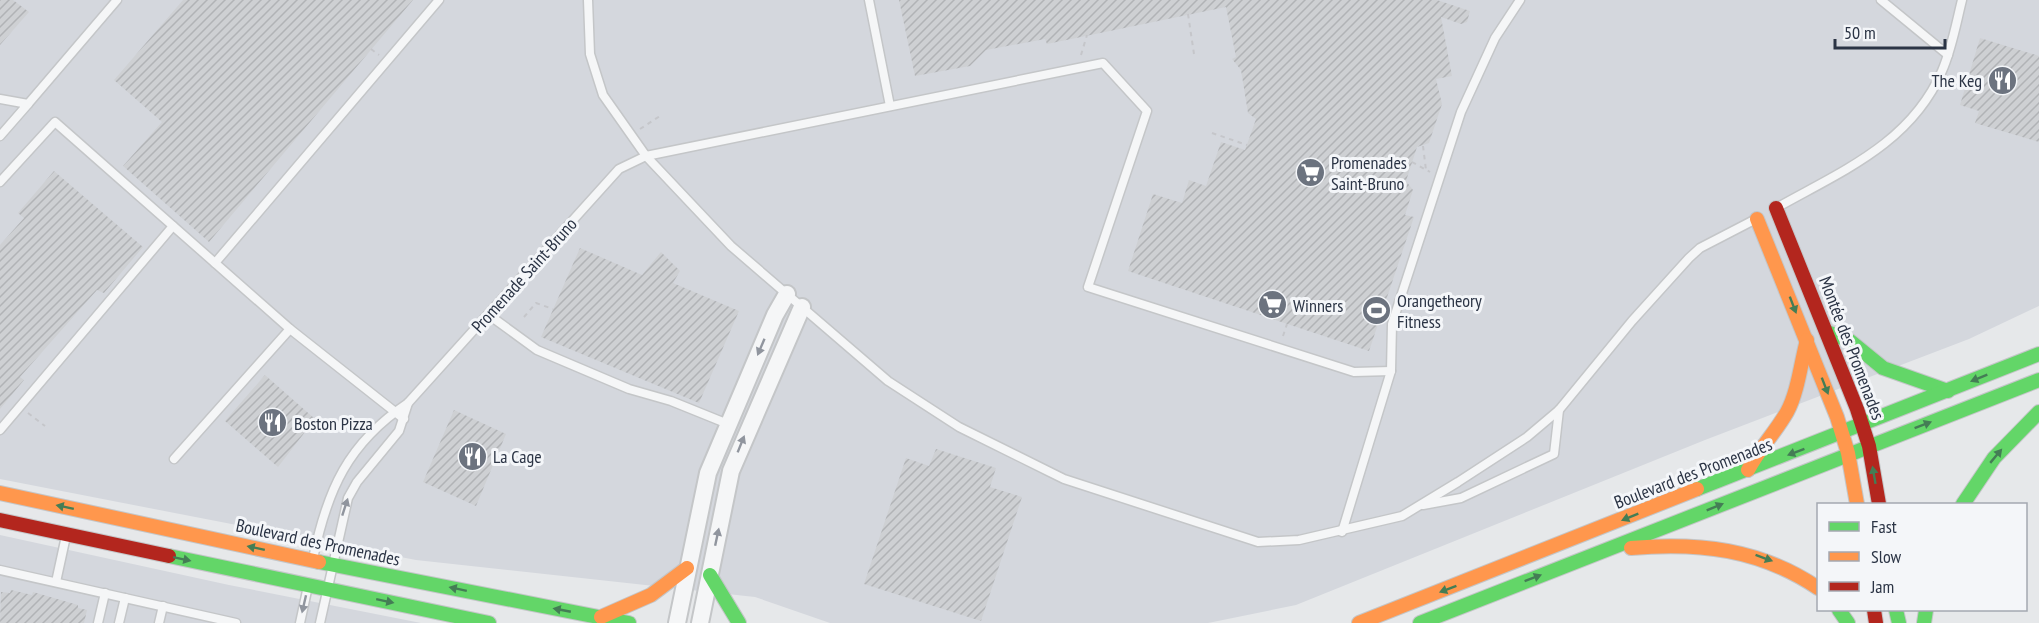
<svg xmlns="http://www.w3.org/2000/svg" width="2039" height="623" viewBox="0 0 2039 623" font-family="'PT Sans Narrow',sans-serif">
  <defs>
    <pattern id="building-hatch" width="6" height="6" patternUnits="userSpaceOnUse" patternTransform="scale(1.5)"><rect width="6" height="6" fill="#ced0d3"/><path d="M-1 1l2-2M0 6l6-6M5 7l2-2" fill="none" stroke="#b1b3b6"/></pattern>
  </defs>
  <rect width="100%" height="100%" fill="#e6e8ea"/>
  <!-- built -->
  <g fill="#d4d7dd">
    <polygon points="0,0 2039,0 2039,306 1969,339 1705,440 1296,605 1208,623 830,623 755,597 416,560 0,479"/>
    <polygon points="0,535 229,585 421,623 0,623"/>
  </g>
  <!-- building -->
  <g fill="url(#building-hatch)">
    <polygon points="0,0 13,0 29,12 0,45"/>
    <polygon points="183,0 413,0 209,242 123,166 162,122 114,80"/>
    <polygon points="899,0 1437,0 1470,11 1467,22 1461,24 1441,17 1452,76 1436,79 1442,104 1429,143 1417,147 1406,181 1413,190 1405,215 1414,217 1369,351 1128,271 1153,194 1182,203 1189,180 1206,186 1221,142 1245,150 1256,119 1248,113 1241,70 1232,59 1236,57 1226,7 1047,44 1045,39 986,50 970,66 915,76"/>
    <polygon points="1980,38 2039,56 2039,142 1975,123 1979,111 1960,105"/>
    <polygon points="54,171 143,247 104,293 97,290 20,377 24,380 0,409 0,245 24,218 18,213"/>
    <polygon points="580,248 642,275 661,252 680,271 673,283 739,311 699,403 541,337"/>
    <polygon points="265,375 315,419 278,467 225,421"/>
    <polygon points="454,410 506,434 476,506 423,482"/>
    <polygon points="936,449 996,468 990,487 1022,497 981,621 864,584 906,458 929,466"/>
    <polygon points="11,590 32,595 33,592 78,605 78,608 87,610 84,623 0,623 1,592 10,593"/>
  </g>
  <g fill="none" stroke-linecap="round" stroke-linejoin="round">
    <defs>
      <g id="lane">
        <polyline points="588,0 590,54 603,95 646,156 731,246 888,381 959,427 1064,479 1258,542 1299,540 1402,516 1458,482 1527,437 1559,410 1632,321 1689,258 1700,248 1756,219"/>
        <polyline points="869,0 890,106"/>
        <polyline points="1881,0 1948,55"/>
        <polyline points="0,99 28,104 0,136"/>
        <polyline points="28,104 117,0"/>
        <polyline points="0,182 55,122 290,329 404,419"/>
        <path d="M 1778,207 C 1842,171 1911,143 1942,71 C 1952,48 1956,24 1962,0"/>
        <polyline points="215,263 439,0"/>
        <polyline points="489,315 537,350 629,389 671,401 728,424"/>
        <polyline points="0,430 173,226"/>
        <polyline points="174,459 290,329"/>
        <polyline points="1423,505 1461,498 1554,454 1559,410"/>
        <polyline points="1342,532 1391,371 1392,324 1461,112 1495,38 1520,0"/>
        <path d="M 313,559 C 327,490 348,443 408,403 L 619,169 L 646,156 L 1103,63 L 1147,111 L 1088,287 L 1354,372 L 1391,371"/>
        <polyline points="0,570 236,623"/>
        <polyline points="56,582 66,536"/>
        <polyline points="98,623 105,593"/>
        <polyline points="119,623 125,598"/>
        <polyline points="159,623 163,606"/>
        <polyline points="300,623 308,586"/>
        <polyline points="320,623 348,498 357,482 399,431 408,403"/>
      </g>
      <g id="street">
        <polyline points="677,623 708,473 775,315 787,294"/>
        <polyline points="700,623 731,471 802,307"/>
      </g>
      <g id="fast">
        <polyline points="1827,332 1850,341 1883,368 1948,391"/>
        <polyline points="1697,489 2039,354"/>
        <polyline points="1963,504 1994,458 2039,412"/>
        <polyline points="169,556 489,623"/>
        <polyline points="319,562 629,623"/>
        <polyline points="710,575 739,623"/>
        <polyline points="1839,610 1848,623"/>
        <polyline points="1896,610 1899,623"/>
        <polyline points="1420,623 2039,380"/>
        <polyline points="1924,623 1926,610"/>
      </g>
      <g id="slow">
        <polyline points="1757,219 1837,417 1848,453 1857,504"/>
        <path d="M 1748,470 C 1759,449 1775,433 1787,412 C 1798,392 1801,362 1807,340"/>
        <polyline points="0,493 319,562"/>
        <path d="M 1631,548 C 1699,542 1760,549 1818,588"/>
        <polyline points="601,617 651,595 687,568"/>
        <polyline points="1359,623 1697,489"/>
      </g>
      <g id="jam">
        <polyline points="1776,208 1857,409 1869,446 1879,504"/>
        <polyline points="0,520 169,556"/>
        <polyline points="1874,610 1876,623"/>
      </g>
    </defs>
    <!-- lane casing -->
    <use href="#lane" stroke="#c4c6c8" stroke-width="11"/>
    <!-- street casing -->
    <use href="#street" stroke="#c4c6c8" stroke-width="20"/>
    <!-- fast casing -->
    <use href="#fast" stroke="#c4c6c8" stroke-width="16"/>
    <!-- slow casing -->
    <use href="#slow" stroke="#c4c6c8" stroke-width="16"/>
    <!-- jam casing -->
    <use href="#jam" stroke="#c4c6c8" stroke-width="16"/>
    <!-- path -->
    <g stroke="#c5c6ca" stroke-width="2" stroke-dasharray="4.5 4.5" stroke-linecap="butt">
      <polyline points="1188,14 1194,54"/>
      <polyline points="371,49 379,55"/>
      <polyline points="1081,55 1087,35"/>
      <polyline points="640,129 660,116"/>
      <polyline points="1212,133 1247,145"/>
      <polyline points="1423,146 1426,170"/>
      <polyline points="1412,162 1430,172"/>
      <polyline points="524,317 536,303 553,309"/>
      <polyline points="1283,336 1287,324"/>
      <polyline points="28,413 45,426"/>
    </g>
    <!-- lane -->
    <use href="#lane" stroke="#f5f6f7" stroke-width="8"/>
    <!-- street -->
    <use href="#street" stroke="#f5f6f7" stroke-width="16"/>
    <!-- fast -->
    <use href="#fast" stroke="#63d668" stroke-width="14"/>
    <!-- slow -->
    <use href="#slow" stroke="#ff974d" stroke-width="14"/>
    <!-- jam -->
    <use href="#jam" stroke="#b3261e" stroke-width="14"/>
  </g>
  <!-- one-way arrows -->
  <defs><path id="oneway-solid" d="M-6-.8H1V-3.2L6.5 0L1 3.2V.8H-6Z" transform="scale(1.5)"/></defs>
  <g fill="#447d55">
    <use href="#oneway-solid" transform="translate(1793 305) rotate(69)"/>
    <use href="#oneway-solid" transform="translate(1979 378) rotate(158)"/>
    <use href="#oneway-solid" transform="translate(1825 386) rotate(69)"/>
    <use href="#oneway-solid" transform="translate(1923 425) rotate(-21)"/>
    <use href="#oneway-solid" transform="translate(1796 452) rotate(159)"/>
    <use href="#oneway-solid" transform="translate(1996 456) rotate(-50)"/>
    <use href="#oneway-solid" transform="translate(1874 475) rotate(-100)"/>
    <use href="#oneway-solid" transform="translate(65 507) rotate(-168)"/>
    <use href="#oneway-solid" transform="translate(1715 507) rotate(-22)"/>
    <use href="#oneway-solid" transform="translate(1630 517) rotate(158)"/>
    <use href="#oneway-solid" transform="translate(256 548) rotate(-168)"/>
    <use href="#oneway-solid" transform="translate(1764 558) rotate(20)"/>
    <use href="#oneway-solid" transform="translate(182 559) rotate(12)"/>
    <use href="#oneway-solid" transform="translate(1533 578) rotate(-21)"/>
    <use href="#oneway-solid" transform="translate(458 589) rotate(-168)"/>
    <use href="#oneway-solid" transform="translate(1448 589) rotate(159)"/>
    <use href="#oneway-solid" transform="translate(385 601) rotate(12)"/>
    <use href="#oneway-solid" transform="translate(562 610) rotate(-169)"/>
  </g>
  <g fill="#90959e">
    <use href="#oneway-solid" transform="translate(761 347) rotate(113)"/>
    <use href="#oneway-solid" transform="translate(741 444) rotate(-68)"/>
    <use href="#oneway-solid" transform="translate(345 507) rotate(-72)"/>
    <use href="#oneway-solid" transform="translate(717 537) rotate(-78)"/>
    <use href="#oneway-solid" transform="translate(304 604) rotate(103)"/>
  </g>
  <!-- icons -->
  <defs>
    <symbol id="restaurant-disc" viewBox="-11 -11 22 22"><circle r="9.5" fill="#6c737f" stroke="#f4f6f9"/><path d="M-5-6h1v4h1v-4h1v4h1v-4h1v5L-1.5 .5V6h-2V.5L-5-1ZM5-6V6H3V1.5H1.5Q1.5-4 5-6Z" fill="#fff"/></symbol>
    <symbol id="supermarket-disc" viewBox="-11 -11 22 22"><circle r="9.5" fill="#6c737f" stroke="#f4f6f9"/><path d="M-6-5.5h2.5l.6 2H6L4.5 2H-2.5L-4.4-4H-6ZM-1.5 3.2a1.3 1.3 0 1 0 .1 0ZM3 3.2a1.3 1.3 0 1 0 .1 0Z" fill="#fff"/></symbol>
    <symbol id="stadium-disc" viewBox="-11 -11 22 22"><circle r="9.5" fill="#6c737f" stroke="#f4f6f9"/><path d="M0-5a6.5 5 0 1 0 0 10a6.5 5 0 1 0 0-10ZM-3.5-1.8h7v3.6h-7Z" fill="#fff"/></symbol>
  </defs>
  <g fill-rule="evenodd">
    <use href="#restaurant-disc" x="1986" y="64" width="33" height="33"/>
    <use href="#supermarket-disc" x="1294" y="156" width="33" height="33"/>
    <use href="#supermarket-disc" x="1256" y="288" width="33" height="33"/>
    <use href="#stadium-disc" x="1360" y="294" width="33" height="33"/>
    <use href="#restaurant-disc" x="256" y="406" width="33" height="33"/>
    <use href="#restaurant-disc" x="456" y="440" width="33" height="33"/>
  </g>
  <g text-anchor="middle" dominant-baseline="central" stroke-width="6" stroke-linejoin="round" paint-order="stroke">
    <!-- poi labels -->
    <g font-size="18" fill="#2b3445" stroke="#f4f6f9" text-anchor="start">
      <text x="1982" y="80" text-anchor="end">The Keg</text>
      <text x="1331" y="162">Promenades<tspan x="1331" dy="21">Saint-Bruno</tspan></text>
      <text x="1397" y="300">Orangetheory<tspan x="1397" dy="21">Fitness</tspan></text>
      <text x="1293" y="305">Winners</text>
      <text x="294" y="423">Boston Pizza</text>
      <text x="493" y="456">La Cage</text>
    </g>
    <!-- street labels -->
    <g font-size="18" fill="#2b3445" stroke="#f4f6f9">
      <text transform="translate(524 275) rotate(-48)">Promenade Saint-Bruno</text>
      <text transform="translate(1852 348) rotate(69)">Montée des Promenades</text>
      <text transform="translate(1693 473) rotate(-21)">Boulevard des Promenades</text>
      <text transform="translate(318 542) rotate(12)">Boulevard des Promenades</text>
    </g>
  </g>
  <!-- legend -->
  <rect x="1817" y="503" width="210" height="108" fill="#f4f6f9" stroke="#a4a8b1" stroke-width="1.5"/>
  <rect x="1829" y="522" width="30" height="9" fill="#63d668" stroke="#a4a8b1" stroke-width="1.5"/>
  <text x="1871" y="533" font-size="18" fill="#2b3445">Fast</text>
  <rect x="1829" y="552" width="30" height="9" fill="#ff974d" stroke="#a4a8b1" stroke-width="1.5"/>
  <text x="1871" y="563" font-size="18" fill="#2b3445">Slow</text>
  <rect x="1829" y="582" width="30" height="9" fill="#b3261e" stroke="#a4a8b1" stroke-width="1.5"/>
  <text x="1871" y="593" font-size="18" fill="#2b3445">Jam</text>
  <!-- scale -->
  <path d="M1835 39v9h110v-9" fill="none" stroke="#2b3445" stroke-width="3"/>
  <text x="1844" y="39" font-size="18" fill="#2b3445" stroke="#f4f6f9" stroke-width="4.5" paint-order="stroke">50 m</text>
</svg>
